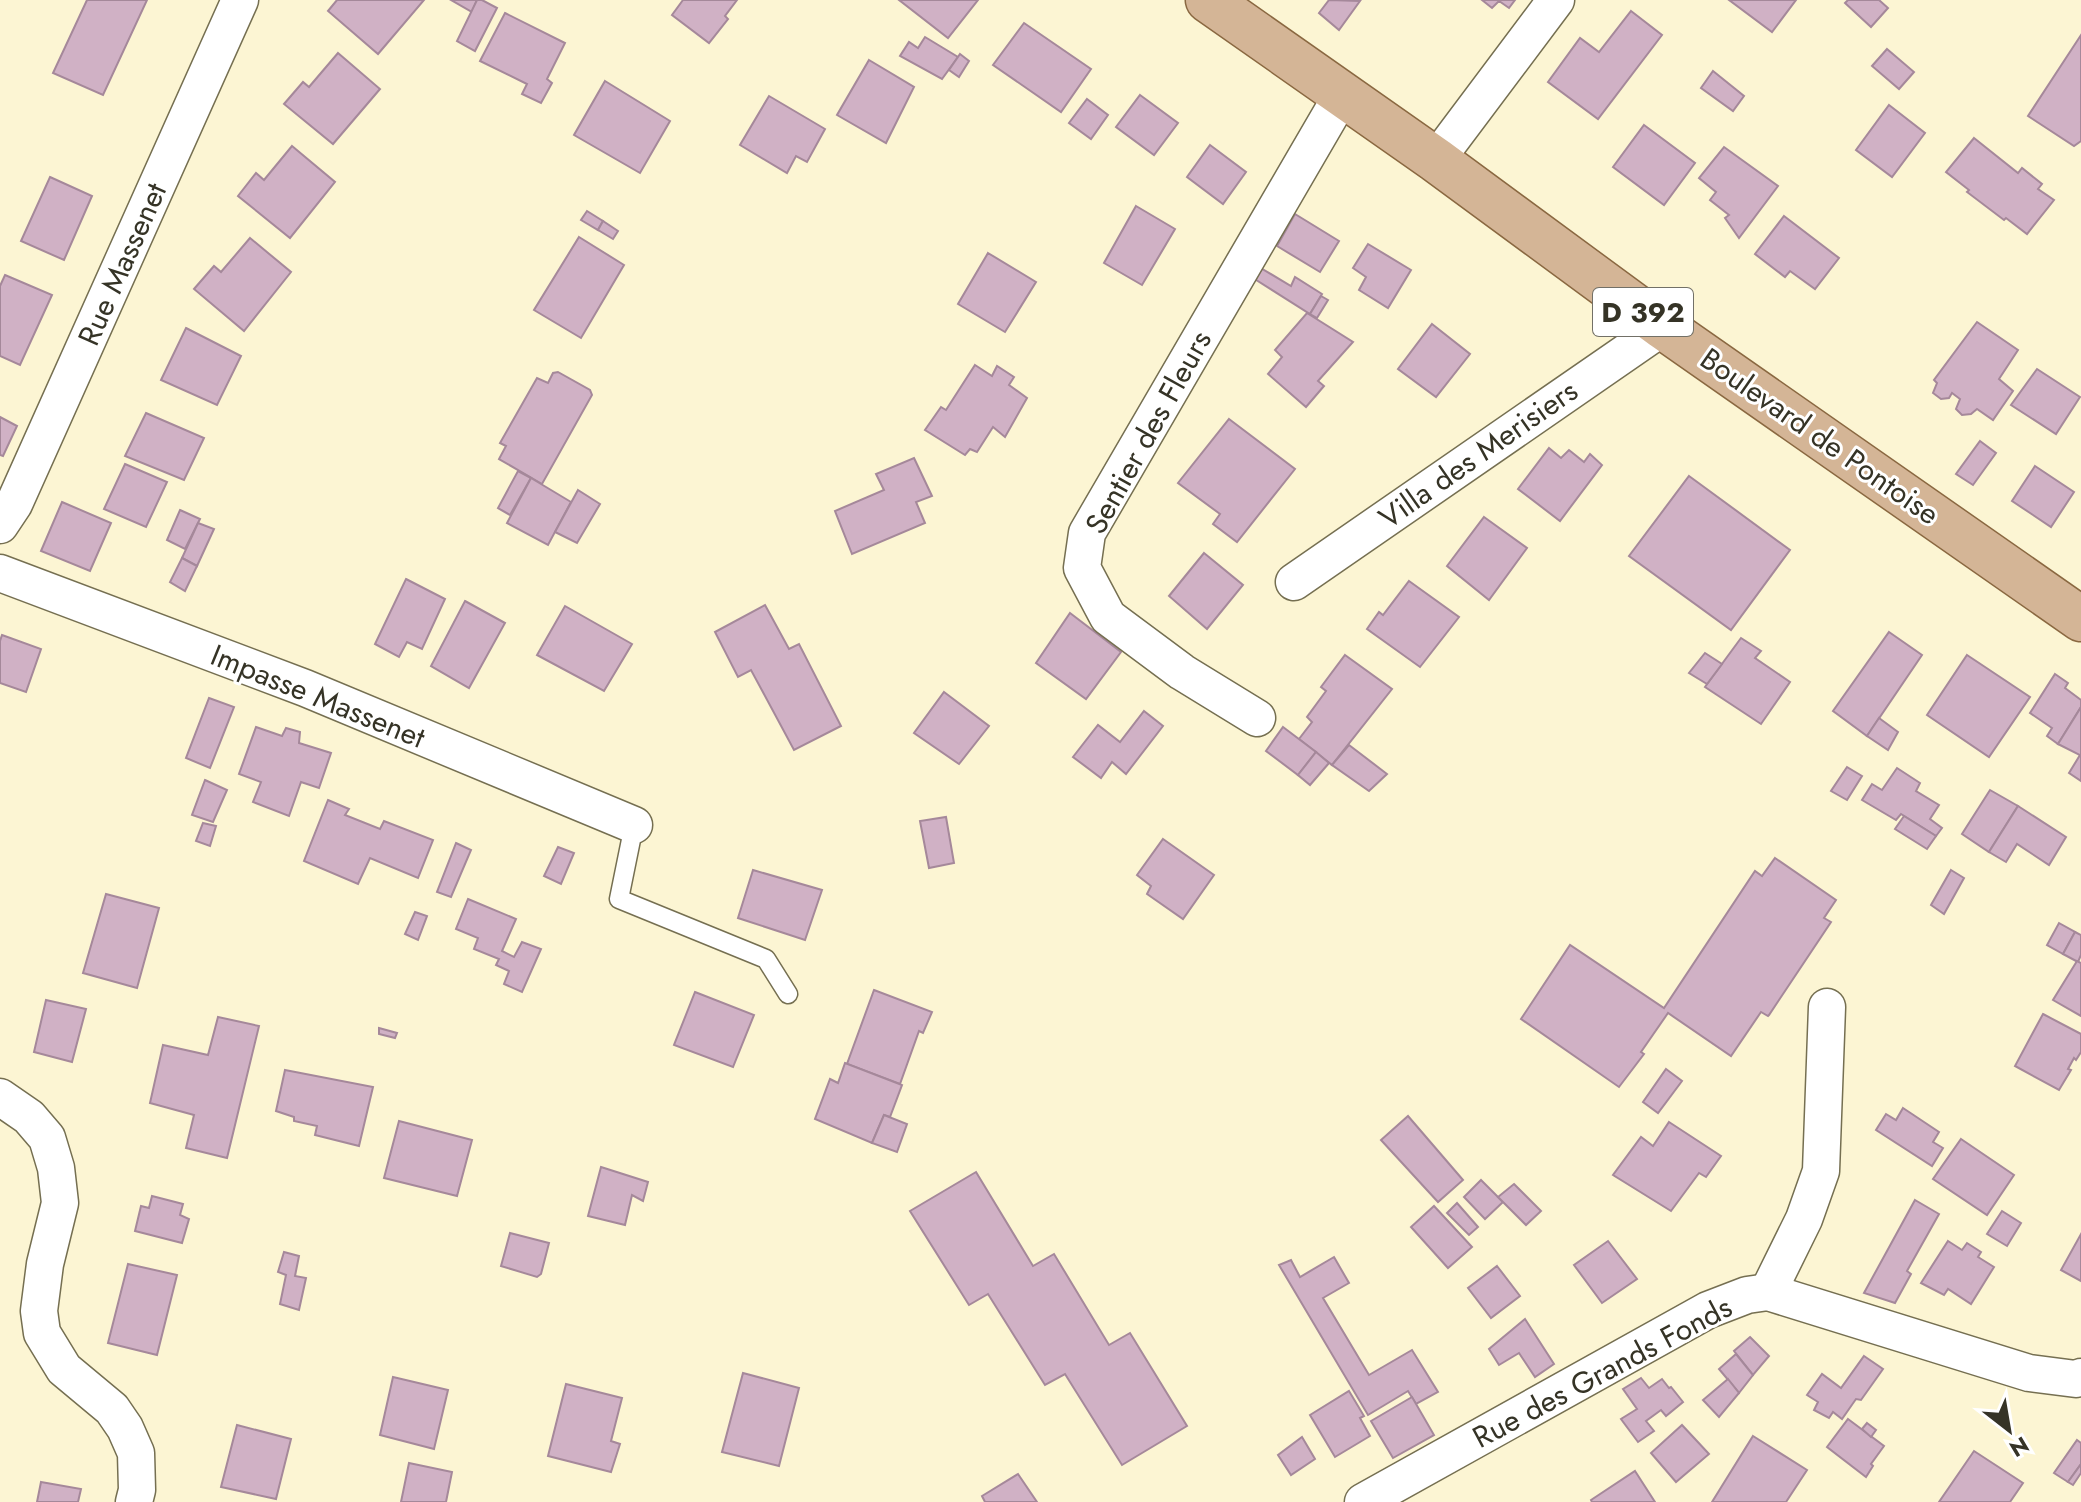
<svg xmlns="http://www.w3.org/2000/svg" width="2081" height="1502" viewBox="0 0 2081 1502" font-family="Jost,sans-serif">
  <rect width="100%" height="100%" fill="#fcf5d3"/>
  <!-- building -->
  <g fill="#d0b1c5" stroke="#a5889a" stroke-width="2">
    <polygon points="87,0 147,0 103,95 53,73"/>
    <polygon points="337,0 424,0 378,54 328,11"/>
    <polygon points="451,0 477,0 472,12"/>
    <polygon points="477,0 482,0 497,8 475,51 457,41"/>
    <polygon points="683,0 737,0 725,16 728,19 709,43 672,15"/>
    <polygon points="899,0 978,0 948,38"/>
    <polygon points="1329,0 1360,1 1339,30 1319,13"/>
    <polygon points="1482,0 1515,0 1509,8 1499,1 1492,8"/>
    <polygon points="1729,0 1796,0 1772,32"/>
    <polygon points="1848,0 1879,0 1888,8 1871,27 1845,3"/>
    <polygon points="1631,11 1662,35 1598,119 1548,82 1580,38 1599,52"/>
    <polygon points="505,13 565,43 547,79 552,83 541,103 522,94 527,84 480,61"/>
    <polygon points="1024,23 1091,69 1061,112 993,65"/>
    <polygon points="2081,35 2081,141 2074,146 2028,116"/>
    <polygon points="925,37 958,57 942,79 900,56 909,42 918,48"/>
    <polygon points="1887,49 1914,72 1899,89 1872,66"/>
    <polygon points="338,53 380,89 333,144 284,104 303,82 309,87"/>
    <polygon points="960,54 969,61 959,77 949,70"/>
    <polygon points="869,60 914,87 886,143 837,115"/>
    <polygon points="1713,71 1744,96 1733,111 1701,88"/>
    <polygon points="605,81 670,121 640,173 574,135"/>
    <polygon points="1140,95 1178,123 1154,155 1116,127"/>
    <polygon points="769,96 825,129 807,162 796,156 787,173 740,145"/>
    <polygon points="1087,99 1108,115 1091,139 1069,123"/>
    <polygon points="1889,105 1925,133 1892,177 1856,150"/>
    <polygon points="1644,125 1695,163 1664,205 1613,167"/>
    <polygon points="1974,138 2018,173 2022,168 2042,184 2038,189 2054,200 2027,234 2006,218 2004,220 1967,192 1969,190 1946,172"/>
    <polygon points="1210,145 1246,172 1223,204 1187,177"/>
    <polygon points="292,146 335,182 290,238 238,196 256,173 264,180"/>
    <polygon points="1724,147 1778,186 1739,238 1725,218 1729,215 1710,200 1716,192 1699,178"/>
    <polygon points="50,177 92,196 64,260 21,241"/>
    <polygon points="1136,206 1175,229 1142,285 1104,263"/>
    <polygon points="587,211 603,221 598,230 581,220"/>
    <polygon points="1295,214 1339,241 1320,272 1277,246"/>
    <polygon points="1784,216 1839,258 1815,289 1790,271 1785,277 1755,254"/>
    <polygon points="603,221 618,231 613,239 598,230"/>
    <polygon points="579,237 624,265 581,338 534,310"/>
    <polygon points="250,238 291,272 244,331 194,289 214,266 221,272"/>
    <polygon points="1368,244 1411,270 1388,308 1359,290 1366,277 1353,268"/>
    <polygon points="988,253 1036,282 1005,332 958,304"/>
    <polygon points="1259,267 1291,286 1295,277 1322,294 1310,314 1253,278"/>
    <polygon points="5,275 52,295 20,365 0,356 0,286"/>
    <polygon points="1321,296 1328,300 1317,318 1310,314"/>
    <polygon points="1307,313 1353,342 1318,381 1324,386 1306,407 1268,374 1282,357 1275,350"/>
    <polygon points="1977,322 2018,350 1999,379 2013,391 1993,420 1977,409 1971,414 1962,415 1956,409 1960,399 1952,393 1949,398 1941,399 1933,393 1937,383 1934,380"/>
    <polygon points="1432,324 1470,354 1436,397 1398,369"/>
    <polygon points="186,328 241,356 217,405 161,380"/>
    <polygon points="975,365 992,376 997,366 1014,377 1009,385 1027,398 1005,437 993,427 977,452 970,449 965,455 925,430 941,407 946,410"/>
    <polygon points="2037,369 2080,397 2056,434 2011,405"/>
    <polygon points="558,372 590,390 592,395 542,484 499,459 506,446 500,443 537,378 548,383 553,373"/>
    <polygon points="146,413 204,438 184,480 125,456"/>
    <polygon points="0,417 17,426 3,456 0,455"/>
    <polygon points="1229,419 1295,469 1237,542 1213,524 1220,514 1178,483"/>
    <polygon points="1980,441 1996,453 1973,485 1956,474"/>
    <polygon points="1549,448 1561,458 1569,450 1584,462 1590,454 1602,465 1560,521 1518,489"/>
    <polygon points="914,458 932,496 916,502 925,523 852,554 835,511 884,490 876,474"/>
    <polygon points="125,464 167,482 146,527 104,509"/>
    <polygon points="2035,466 2074,492 2051,527 2012,501"/>
    <polygon points="518,471 531,478 510,515 498,508"/>
    <polygon points="1689,476 1790,550 1731,630 1629,556"/>
    <polygon points="531,478 571,502 548,545 507,523"/>
    <polygon points="578,490 600,504 577,543 555,532"/>
    <polygon points="62,502 111,523 90,571 41,551"/>
    <polygon points="180,510 200,519 185,549 167,540"/>
    <polygon points="1484,517 1527,548 1489,600 1447,566"/>
    <polygon points="198,523 214,529 197,566 182,558"/>
    <polygon points="1204,553 1243,585 1207,629 1169,596"/>
    <polygon points="182,558 197,566 185,591 170,582"/>
    <polygon points="406,579 445,599 422,649 407,642 399,657 375,644"/>
    <polygon points="1409,581 1459,617 1420,667 1367,629 1379,612 1383,615"/>
    <polygon points="465,601 505,623 469,688 431,666"/>
    <polygon points="765,605 789,649 799,644 841,726 794,750 751,670 738,677 715,632"/>
    <polygon points="565,606 632,644 604,691 537,655"/>
    <polygon points="1070,613 1121,652 1086,699 1036,663"/>
    <polygon points="1889,632 1922,655 1867,736 1833,711"/>
    <polygon points="2,635 41,649 26,692 0,683 0,641"/>
    <polygon points="1741,638 1761,651 1755,658 1790,682 1761,724 1705,687"/>
    <polygon points="1705,653 1722,664 1707,684 1689,673"/>
    <polygon points="1345,655 1392,689 1332,765 1299,739 1312,722 1307,717 1326,691 1321,687"/>
    <polygon points="1967,655 2030,697 1989,757 1927,715"/>
    <polygon points="2055,674 2068,683 2065,688 2081,700 2081,707 2058,744 2047,736 2052,728 2030,713"/>
    <polygon points="944,692 989,726 959,764 914,733"/>
    <polygon points="209,698 234,707 210,768 186,758"/>
    <polygon points="2081,707 2081,781 2069,773 2080,755 2058,744"/>
    <polygon points="1144,711 1163,726 1126,774 1112,762 1101,778 1073,757 1098,725 1120,742"/>
    <polygon points="1879,718 1898,732 1888,750 1867,736"/>
    <polygon points="256,727 282,736 286,728 300,732 299,743 331,753 319,788 301,782 289,816 253,802 261,782 239,774"/>
    <polygon points="1283,727 1316,752 1298,775 1266,751"/>
    <polygon points="1349,745 1387,774 1369,791 1332,765"/>
    <polygon points="1316,752 1329,763 1310,785 1298,775"/>
    <polygon points="1847,767 1862,776 1847,800 1831,791"/>
    <polygon points="1897,768 1920,783 1916,791 1939,805 1930,819 1942,828 1936,836 1901,814 1896,820 1862,800 1872,784 1882,790"/>
    <polygon points="205,780 227,790 213,822 192,815"/>
    <polygon points="1990,790 2018,806 1989,852 1962,834"/>
    <polygon points="328,800 349,809 345,815 380,829 384,821 433,840 418,878 370,858 358,884 304,861"/>
    <polygon points="2018,806 2066,837 2049,865 2017,844 2006,862 1989,852"/>
    <polygon points="1904,816 1936,836 1927,849 1895,829"/>
    <polygon points="946,817 954,863 929,868 920,821"/>
    <polygon points="203,823 216,826 210,846 196,841"/>
    <polygon points="1163,839 1214,875 1183,919 1147,894 1151,886 1137,875"/>
    <polygon points="456,843 471,850 451,897 437,892"/>
    <polygon points="558,847 574,853 561,884 544,876"/>
    <polygon points="1775,858 1836,900 1824,918 1831,922 1769,1015 1768,1016 1761,1012 1731,1056 1668,1013 1641,1052 1644,1054 1619,1087 1521,1019 1570,945 1664,1008 1755,871 1762,876"/>
    <polygon points="753,870 822,890 805,940 738,918"/>
    <polygon points="1951,870 1964,878 1944,914 1931,905"/>
    <polygon points="106,894 159,908 137,988 83,973"/>
    <polygon points="468,899 516,919 502,951 514,957 522,942 541,949 522,992 504,984 509,971 496,965 499,959 474,949 478,938 456,929"/>
    <polygon points="415,912 427,916 418,940 405,934"/>
    <polygon points="2059,923 2075,932 2063,954 2047,945"/>
    <polygon points="2075,932 2081,935 2081,955 2078,962 2063,954"/>
    <polygon points="2077,961 2081,963 2081,1016 2053,1000"/>
    <polygon points="874,990 932,1012 923,1033 919,1031 900,1084 847,1064"/>
    <polygon points="695,992 754,1015 733,1067 674,1045"/>
    <polygon points="46,1000 86,1009 72,1062 34,1052"/>
    <polygon points="2043,1014 2081,1034 2081,1052 2076,1060 2074,1058 2068,1069 2071,1070 2059,1090 2015,1066"/>
    <polygon points="218,1017 259,1026 227,1158 186,1148 194,1115 150,1103 163,1045 208,1055"/>
    <polygon points="379,1028 397,1033 395,1038 379,1034"/>
    <polygon points="845,1063 902,1085 890,1117 884,1115 872,1143 815,1119 830,1079 838,1083"/>
    <polygon points="1666,1069 1682,1081 1658,1113 1643,1102"/>
    <polygon points="285,1070 373,1087 359,1146 315,1135 317,1126 294,1121 294,1117 276,1111"/>
    <polygon points="1903,1108 1939,1132 1933,1142 1943,1148 1932,1166 1876,1130 1886,1114 1896,1120"/>
    <polygon points="884,1115 907,1124 897,1152 872,1143"/>
    <polygon points="1408,1116 1463,1180 1438,1202 1381,1140"/>
    <polygon points="399,1121 472,1140 457,1196 384,1178"/>
    <polygon points="1669,1122 1721,1156 1706,1177 1699,1173 1671,1211 1613,1175 1641,1137 1653,1146"/>
    <polygon points="1961,1139 2014,1175 1987,1215 1933,1179"/>
    <polygon points="601,1167 648,1182 643,1201 632,1195 625,1225 588,1216"/>
    <polygon points="976,1172 1033,1266 1054,1254 1109,1345 1130,1333 1187,1426 1122,1465 1065,1374 1045,1385 988,1294 969,1305 910,1211"/>
    <polygon points="1481,1180 1503,1202 1485,1219 1464,1197"/>
    <polygon points="1514,1184 1541,1211 1526,1225 1498,1197"/>
    <polygon points="152,1196 183,1204 180,1215 189,1219 182,1243 135,1231 141,1206 149,1208"/>
    <polygon points="1915,1200 1939,1214 1907,1271 1911,1274 1895,1303 1864,1293"/>
    <polygon points="1457,1203 1478,1227 1469,1235 1447,1213"/>
    <polygon points="1434,1206 1472,1247 1448,1268 1411,1227"/>
    <polygon points="2002,1211 2021,1223 2007,1246 1987,1234"/>
    <polygon points="510,1233 549,1243 541,1274 537,1277 501,1266"/>
    <polygon points="2081,1234 2081,1281 2061,1270"/>
    <polygon points="1608,1241 1637,1279 1602,1303 1574,1265"/>
    <polygon points="1948,1241 1962,1250 1967,1243 1981,1252 1978,1257 1994,1267 1971,1304 1948,1289 1944,1295 1921,1283"/>
    <polygon points="284,1252 299,1256 295,1276 306,1278 299,1310 280,1304 286,1275 278,1272"/>
    <polygon points="1334,1257 1349,1283 1323,1298 1369,1375 1412,1350 1438,1392 1416,1404 1408,1391 1368,1415 1279,1265 1291,1260 1300,1277"/>
    <polygon points="128,1264 177,1275 157,1355 108,1343"/>
    <polygon points="1497,1266 1520,1296 1491,1318 1468,1288"/>
    <polygon points="1525,1319 1554,1364 1535,1377 1519,1353 1499,1365 1489,1349"/>
    <polygon points="1750,1337 1769,1356 1753,1375 1734,1351"/>
    <polygon points="1736,1354 1753,1375 1739,1393 1719,1369"/>
    <polygon points="1864,1356 1883,1369 1861,1400 1856,1399 1842,1419 1833,1412 1829,1418 1814,1410 1818,1402 1807,1395 1822,1374 1841,1388"/>
    <polygon points="743,1373 799,1388 779,1466 722,1452"/>
    <polygon points="393,1377 448,1390 434,1449 380,1435"/>
    <polygon points="1641,1378 1649,1388 1662,1379 1669,1388 1671,1387 1683,1402 1666,1416 1661,1410 1646,1421 1654,1431 1638,1442 1621,1419 1637,1409 1623,1389"/>
    <polygon points="1728,1379 1739,1393 1719,1417 1703,1400"/>
    <polygon points="566,1384 622,1398 611,1441 620,1444 611,1472 548,1456"/>
    <polygon points="1349,1391 1364,1416 1360,1418 1370,1436 1335,1457 1310,1415"/>
    <polygon points="1412,1397 1434,1435 1393,1458 1371,1421"/>
    <polygon points="1848,1419 1884,1446 1871,1464 1873,1466 1866,1477 1827,1447"/>
    <polygon points="1867,1423 1876,1430 1871,1437 1862,1429"/>
    <polygon points="237,1425 291,1439 276,1499 221,1487"/>
    <polygon points="1682,1425 1709,1454 1676,1482 1651,1453"/>
    <polygon points="1753,1436 1807,1470 1786,1502 1712,1502"/>
    <polygon points="1302,1437 1315,1459 1291,1475 1278,1455"/>
    <polygon points="2077,1440 2081,1443 2081,1464 2068,1482 2054,1473"/>
    <polygon points="1974,1451 2023,1483 2010,1502 1939,1502"/>
    <polygon points="409,1463 452,1472 446,1502 401,1502"/>
    <polygon points="2081,1464 2081,1473 2073,1485 2068,1482"/>
    <polygon points="1635,1471 1655,1502 1592,1502 1591,1500"/>
    <polygon points="1018,1474 1037,1502 985,1502 982,1496"/>
    <polygon points="41,1482 81,1489 78,1502 37,1502"/>
  </g>
  <g fill="none" stroke-linecap="round" stroke-linejoin="round">
    <defs>
      <polyline id="lane" points="634,825 619,899 766,959 788,994"/>
      <g id="street">
        <polyline points="1436,160 1556,0"/>
        <polyline points="0,525 14,504 240,0"/>
        <polyline points="0,573 305,688 634,825"/>
        <polyline points="1294,582 1663,327"/>
        <polyline points="1257,718 1182,672 1108,617 1082,568 1087,533 1342,95"/>
        <polyline points="0,1097 29,1117 47,1138 56,1168 60,1203 45,1264 39,1311 42,1333 64,1369 112,1409 125,1428 136,1453 137,1490 134,1502"/>
        <polyline points="1768,1292 1804,1219 1821,1171 1827,1007"/>
        <polyline points="1363,1502 1708,1310 1747,1295 1768,1292 2029,1373 2076,1379 2081,1377"/>
      </g>
      <polyline id="primary" points="1208,0 1436,160 1663,327 2081,619"/>
    </defs>
    <!-- lane casing -->
    <use href="#lane" stroke="#756f51" stroke-width="21"/>
    <!-- street casing -->
    <use href="#street" stroke="#756f51" stroke-width="39"/>
    <!-- primary casing -->
    <use href="#primary" stroke="#8a6841" stroke-width="47"/>
    <!-- lane -->
    <use href="#lane" stroke="#fff" stroke-width="18"/>
    <!-- street -->
    <use href="#street" stroke="#fff" stroke-width="36"/>
    <!-- primary -->
    <use href="#primary" stroke="#d4b596" stroke-width="44"/>
  </g>
  <g text-anchor="middle" dominant-baseline="central" stroke-width="6" stroke-linejoin="round" paint-order="stroke">
    <!-- shield labels -->
    <rect fill="#fff" stroke="#727067" stroke-width="2" x="1593" y="288" width="100" height="48" rx="6"/>
    <g font-size="28" font-weight="bold" fill="#353326">
      <text x="1643" y="312">D 392</text>
    </g>
    <!-- street labels -->
    <g font-size="30" fill="#353326" stroke="#fff">
      <text transform="translate(122 264) rotate(-66)">Rue Massenet</text>
      <text transform="translate(1148 432) rotate(-61)">Sentier des Fleurs</text>
      <text transform="translate(1820 436) rotate(35)">Boulevard de Pontoise</text>
      <text transform="translate(1478 454) rotate(-35)">Villa des Merisiers</text>
      <text transform="translate(318 696) rotate(22)">Impasse Massenet</text>
      <text transform="translate(1602 1372) rotate(-28)">Rue des Grands Fonds</text>
    </g>
  </g>
  <!-- north arrow -->
  <g transform="translate(2009 1430) rotate(149)" stroke="#ffffff" stroke-width="6" paint-order="stroke">
  <path d="M0-6L14 30L0 20L-14 30Z" fill="#353326"/>
  <text y="-12" font-size="22" font-weight="bold" text-anchor="middle" fill="#353326">N</text>
  </g>
</svg>
